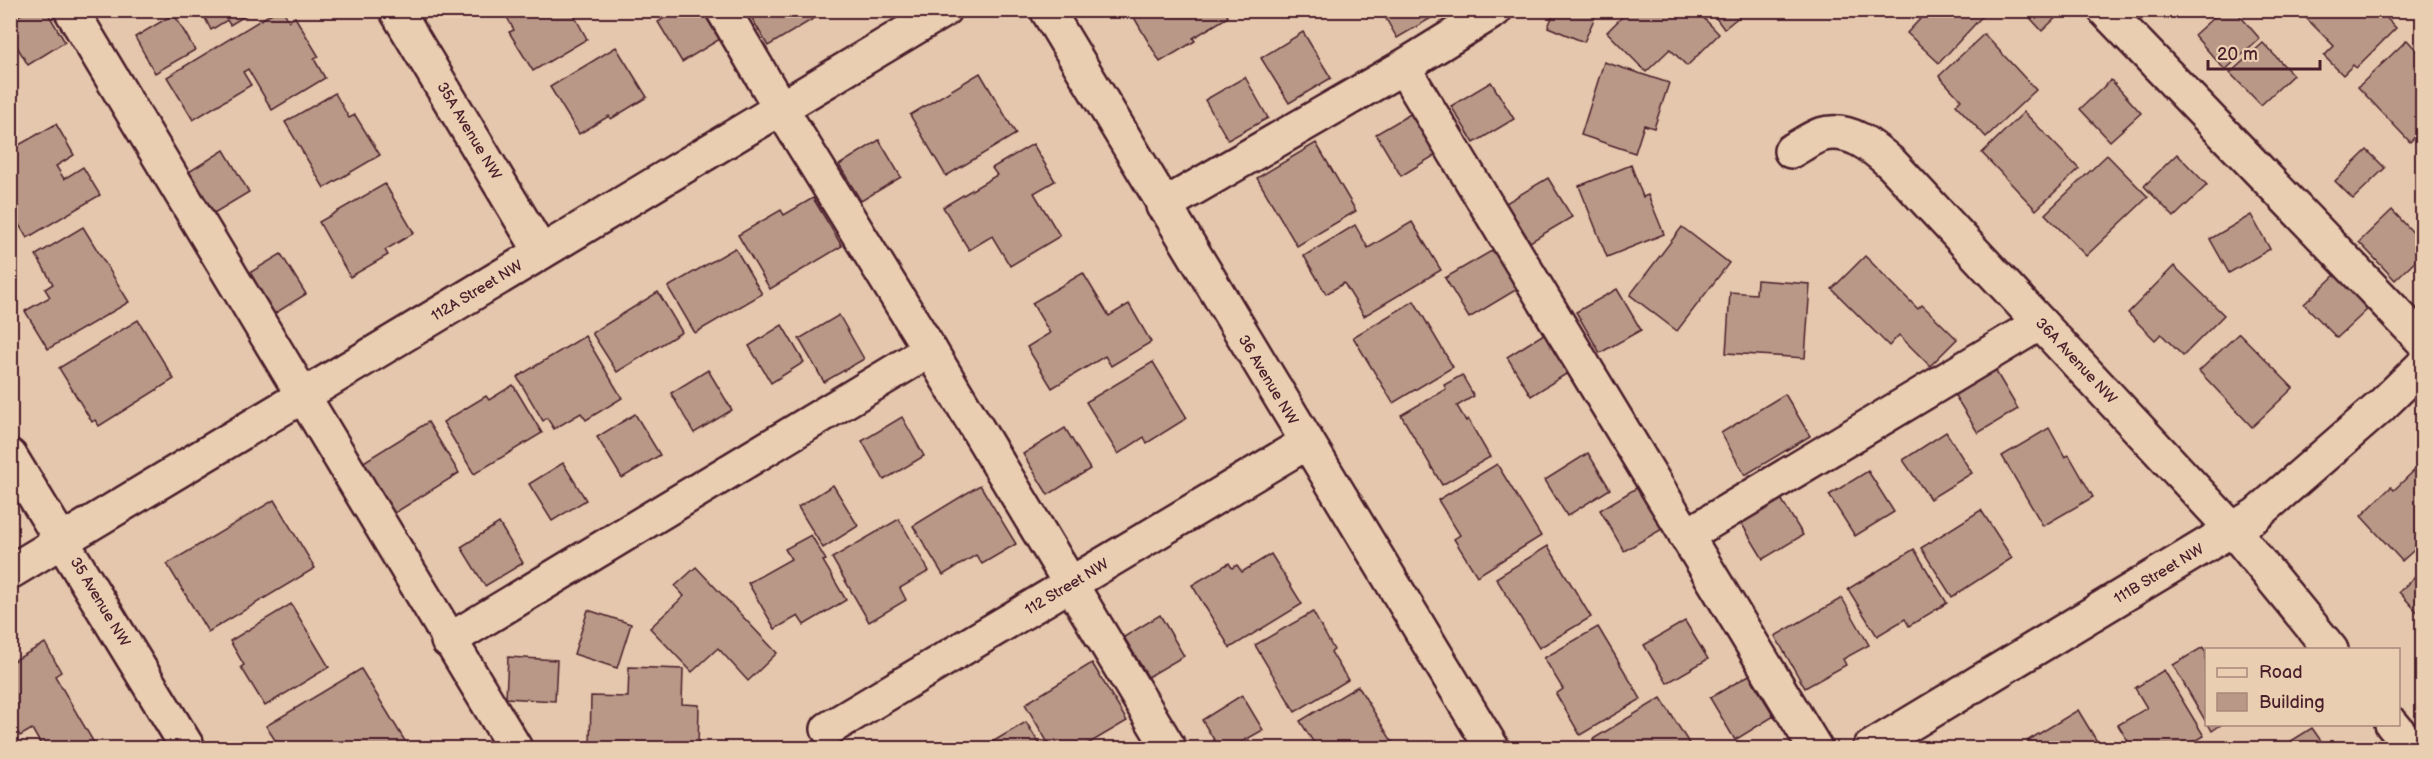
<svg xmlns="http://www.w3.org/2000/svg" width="2433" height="759" viewBox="0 0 2433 759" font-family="'Balsamiq Sans',sans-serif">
  <rect width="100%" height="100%" fill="#e4c7ac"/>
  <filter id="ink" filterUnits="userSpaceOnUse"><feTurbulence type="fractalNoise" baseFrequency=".0167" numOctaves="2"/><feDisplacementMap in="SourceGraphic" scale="12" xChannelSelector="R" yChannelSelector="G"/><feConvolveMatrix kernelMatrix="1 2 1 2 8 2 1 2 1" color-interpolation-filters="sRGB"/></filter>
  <g filter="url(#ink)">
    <!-- building -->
    <g fill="#b99887" stroke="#4a1f2b" stroke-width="1.5">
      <polygon points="28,10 46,10 65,42 28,65 10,35 10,21"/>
      <polygon points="209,10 255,10 230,25 227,20 211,30 203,14"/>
      <polygon points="277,10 283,10 289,21 295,17 319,57 314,59 325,78 272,110 248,69 243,72 251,85 193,120 167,77"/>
      <polygon points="503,10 571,10 587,39 533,71 509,32 514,30"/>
      <polygon points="677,10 702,10 720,39 682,62 658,22"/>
      <polygon points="747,10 828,10 768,46"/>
      <polygon points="1139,10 1225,10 1228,17 1193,38 1195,41 1160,62 1132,14"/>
      <polygon points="1381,10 1436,10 1438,14 1397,38"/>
      <polygon points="1555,10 1598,10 1584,42 1548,27"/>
      <polygon points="1629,10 1696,10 1719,34 1687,66 1670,49 1646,72 1607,32"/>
      <polygon points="1710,10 1747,10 1724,29"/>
      <polygon points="1911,10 1988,10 1939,63 1907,33 1920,19"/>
      <polygon points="2023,10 2064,10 2042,31"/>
      <polygon points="2222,10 2235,10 2260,39 2225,70 2194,35"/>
      <polygon points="2305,10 2379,10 2396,28 2356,68 2353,65 2343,75 2324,56 2334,46 2302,14"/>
      <polygon points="174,14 195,50 155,73 135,37"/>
      <polygon points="1303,32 1331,78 1289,103 1261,58"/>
      <polygon points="1984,34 2036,90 1986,137 1956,105 1961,100 1939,76"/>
      <polygon points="2407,40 2422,56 2422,130 2410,142 2358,87"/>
      <polygon points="2263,43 2293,75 2261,105 2230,73"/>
      <polygon points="616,47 647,97 611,119 609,116 579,134 550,87"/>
      <polygon points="1604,62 1669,83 1654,128 1644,125 1635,153 1581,135"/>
      <polygon points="980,73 1016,134 946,176 910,115"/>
      <polygon points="1245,77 1268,118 1228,140 1205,100"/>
      <polygon points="2111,80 2141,113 2110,141 2080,109"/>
      <polygon points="1491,82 1514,119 1474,143 1451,106"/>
      <polygon points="335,93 349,118 355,115 380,155 324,188 285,122"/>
      <polygon points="2024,112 2079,169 2036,210 1982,153"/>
      <polygon points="1412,113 1437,154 1401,176 1376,134"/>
      <polygon points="56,124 74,155 56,166 64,179 83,167 100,195 27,238 12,213 10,214 10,150"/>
      <polygon points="879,140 901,177 861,201 839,165"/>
      <polygon points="1316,143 1356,211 1297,246 1257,178"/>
      <polygon points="1033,144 1055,181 1034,193 1060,236 1010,266 992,236 969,250 943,207 997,175 992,168"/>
      <polygon points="224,150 249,192 209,216 184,175"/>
      <polygon points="2367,150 2385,168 2353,199 2335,181"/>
      <polygon points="2177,154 2207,185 2174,217 2144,186"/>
      <polygon points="2107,155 2148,197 2086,256 2045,214"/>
      <polygon points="1631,165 1643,197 1648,195 1664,234 1607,257 1579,186"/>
      <polygon points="1548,178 1572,217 1530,242 1506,203"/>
      <polygon points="385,184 414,233 385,250 388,255 350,277 319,222"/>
      <polygon points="813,198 842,246 770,289 738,235 781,210 784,215"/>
      <polygon points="2392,210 2422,242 2422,254 2395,280 2359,242"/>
      <polygon points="2251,215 2270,249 2229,273 2210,239"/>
      <polygon points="1412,222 1441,270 1364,316 1344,283 1326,294 1304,256 1355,225 1368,248"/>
      <polygon points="83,227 129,302 48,349 25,311 50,297 45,289 53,284 36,255"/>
      <polygon points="1682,227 1729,263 1677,331 1630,295"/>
      <polygon points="735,248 762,294 695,333 668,287"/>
      <polygon points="1495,249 1519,288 1469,318 1445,278"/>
      <polygon points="281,254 306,294 271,316 246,275"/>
      <polygon points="1865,256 1918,309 1922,305 1957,339 1930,366 1899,335 1889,346 1832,289"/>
      <polygon points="2174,266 2224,315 2183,356 2161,334 2155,340 2128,313"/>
      <polygon points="1083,273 1109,316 1129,304 1151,342 1111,366 1105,356 1052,388 1027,347 1050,333 1032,303"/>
      <polygon points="2336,274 2368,309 2337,338 2304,304"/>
      <polygon points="1757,280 1810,284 1805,358 1726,353 1730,292 1756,294"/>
      <polygon points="1617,289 1641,330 1600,353 1576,312"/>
      <polygon points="658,292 682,332 617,372 592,333"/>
      <polygon points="1414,301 1453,367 1393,403 1353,337"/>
      <polygon points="839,315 864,359 824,382 799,339"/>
      <polygon points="138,320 174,379 99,426 95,420 92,422 59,368"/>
      <polygon points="782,325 804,362 771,383 749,346"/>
      <polygon points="1547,332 1571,371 1531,396 1507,357"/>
      <polygon points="2239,333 2293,388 2252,427 2199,371"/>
      <polygon points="585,336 622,398 586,420 581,413 554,429 547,418 543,421 517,377"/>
      <polygon points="1153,362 1187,418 1147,443 1144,437 1118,454 1086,402"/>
      <polygon points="708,370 732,410 694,433 671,393"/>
      <polygon points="1995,370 2018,409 1978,433 1954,394"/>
      <polygon points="1462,375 1474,396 1457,406 1466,421 1468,419 1490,457 1442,485 1401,415 1446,389 1444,385"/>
      <polygon points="513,385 542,433 474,474 443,422 486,396 489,400"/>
      <polygon points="1785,394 1810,436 1745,475 1721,433"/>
      <polygon points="635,414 660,455 622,478 597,437"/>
      <polygon points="902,417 924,456 884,480 862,441"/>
      <polygon points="428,422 459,473 393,514 362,463"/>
      <polygon points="1065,428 1090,469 1048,495 1023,454"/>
      <polygon points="2049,428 2065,457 2069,455 2093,497 2043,526 2002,456"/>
      <polygon points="1946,432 1972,473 1930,499 1903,460"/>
      <polygon points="1588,453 1610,489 1567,516 1545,480"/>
      <polygon points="563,463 586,500 552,521 529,484"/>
      <polygon points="1497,464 1541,536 1477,576 1454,539 1460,535 1438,500"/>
      <polygon points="2421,464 2422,466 2422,543 2402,561 2361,516 2391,487 2394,490"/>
      <polygon points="1868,471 1894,512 1855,536 1829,495"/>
      <polygon points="833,485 858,526 823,548 798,507"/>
      <polygon points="980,485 1016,544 982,564 976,555 943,575 913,526"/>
      <polygon points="1638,487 1664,528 1624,551 1600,510"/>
      <polygon points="1780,497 1803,535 1763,559 1740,521"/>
      <polygon points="274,500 315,568 208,632 167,564"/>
      <polygon points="1981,510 2012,558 1952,597 1921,548"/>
      <polygon points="899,519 929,571 900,588 906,600 869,622 832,558"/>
      <polygon points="499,523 523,563 485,586 461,547"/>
      <polygon points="811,535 826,560 823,561 846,600 804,625 798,616 775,629 748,583 791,559 785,549"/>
      <polygon points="1548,546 1591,617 1539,648 1496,578"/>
      <polygon points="1914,549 1947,603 1909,626 1905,619 1877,636 1848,589"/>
      <polygon points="1271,554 1302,604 1230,648 1192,585 1229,563 1232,568 1237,565 1242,572"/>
      <polygon points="696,567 777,653 748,681 718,648 692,672 650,628 684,596 675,586"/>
      <polygon points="2422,570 2422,617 2399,592"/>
      <polygon points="1842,598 1869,645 1843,659 1846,665 1805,688 1775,636"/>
      <polygon points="291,604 329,667 265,706 241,667 244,665 230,641"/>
      <polygon points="588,610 631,624 617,668 574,654"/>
      <polygon points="1313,612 1334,650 1331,652 1348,680 1295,712 1255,645"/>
      <polygon points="1160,615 1184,656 1148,677 1124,637"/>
      <polygon points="1685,621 1708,659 1667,683 1644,645"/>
      <polygon points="1598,627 1641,699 1580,735 1556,694 1563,689 1544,658"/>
      <polygon points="45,643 61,672 55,676 97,748 43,748 32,729 20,736 10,719 10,663"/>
      <polygon points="2203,647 2206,653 2206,722 2173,665"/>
      <polygon points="508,657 557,660 555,701 506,698"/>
      <polygon points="1092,663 1127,721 1081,748 1051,748 1025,704"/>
      <polygon points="629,667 683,669 682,704 699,705 698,748 590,747 591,696 628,697"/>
      <polygon points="361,669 408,746 403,748 280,748 266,726"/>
      <polygon points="2164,670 2204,736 2183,748 2132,748 2118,725 2147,708 2135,688"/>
      <polygon points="1749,675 1774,716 1735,740 1710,698"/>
      <polygon points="1358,686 1396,748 1317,748 1300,721"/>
      <polygon points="1242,695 1263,730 1231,748 1219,748 1202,720"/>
      <polygon points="1661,698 1692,748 1598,748 1593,739"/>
      <polygon points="2078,710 2101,748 2032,748 2027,741"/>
      <polygon points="1026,722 1042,748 982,748"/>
      <polygon points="2208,724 2222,724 2212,731"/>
      <polygon points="2312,728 2326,748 2280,748"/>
    </g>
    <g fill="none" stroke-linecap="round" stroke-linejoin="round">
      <defs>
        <g id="minor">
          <polyline points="71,10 515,748"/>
          <polyline points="396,10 541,252"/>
          <polyline points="1047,10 1492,748"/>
          <polyline points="2105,10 2422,340"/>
          <polyline points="1403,67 1815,748"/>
          <path d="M 1791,151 C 1800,146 1810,139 1820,135 C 1849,126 1873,147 1892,164 L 2233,530 L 2331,650"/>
          <polyline points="1163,206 1403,67 1495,10"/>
          <polyline points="930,350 1169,748"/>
          <polyline points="10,456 188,748"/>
          <polyline points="1686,536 2040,323"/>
          <polyline points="10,572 944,10"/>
          <polyline points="448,641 930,350 780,107 723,10"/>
          <polyline points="2392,724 2412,748"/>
          <polyline points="828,729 1306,443"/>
          <polyline points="1870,748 2256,515 2380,407 2422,366"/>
        </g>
      </defs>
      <!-- minor casing -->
      <use href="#minor" stroke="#4a1f2b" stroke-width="38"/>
      <!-- minor -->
      <use href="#minor" stroke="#eaceb1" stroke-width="33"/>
    </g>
  </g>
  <g text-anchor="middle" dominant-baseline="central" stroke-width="4.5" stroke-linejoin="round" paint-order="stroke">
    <!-- street labels -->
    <g font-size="15" fill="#4a1f2b" stroke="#eaceb1">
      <text transform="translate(469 131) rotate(59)">35A Avenue NW</text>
      <text transform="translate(477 291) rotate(-31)">112A Street NW</text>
      <text transform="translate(2076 361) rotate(47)">36A Avenue NW</text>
      <text transform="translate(1268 380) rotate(59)">36 Avenue NW</text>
      <text transform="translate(2159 574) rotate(-31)">111B Street NW</text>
      <text transform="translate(1067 587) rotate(-31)">112 Street NW</text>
      <text transform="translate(100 602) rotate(59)">35 Avenue NW</text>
    </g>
  </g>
  <!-- margin -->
  <rect width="2433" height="759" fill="none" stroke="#eaceb1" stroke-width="36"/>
  <rect x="18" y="18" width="2397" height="723" fill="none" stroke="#4a1f2b" stroke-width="2" filter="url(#ink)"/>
  <!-- legend -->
  <rect x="2205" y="648" width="195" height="78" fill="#eaceb1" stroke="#aa887b" stroke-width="1.5"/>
  <rect x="2217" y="668" width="30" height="9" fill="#eaceb1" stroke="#aa887b" stroke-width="1.5"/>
  <text x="2259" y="678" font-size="18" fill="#4a1f2b">Road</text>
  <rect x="2217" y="693" width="30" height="18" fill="#b99887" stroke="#aa887b" stroke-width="1.5"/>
  <text x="2259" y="708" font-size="18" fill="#4a1f2b">Building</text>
  <!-- scale -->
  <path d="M2208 60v9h112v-9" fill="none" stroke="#4a1f2b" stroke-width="3"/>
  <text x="2217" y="60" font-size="18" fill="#4a1f2b" stroke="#eaceb1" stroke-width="4.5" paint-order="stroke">20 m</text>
</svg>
